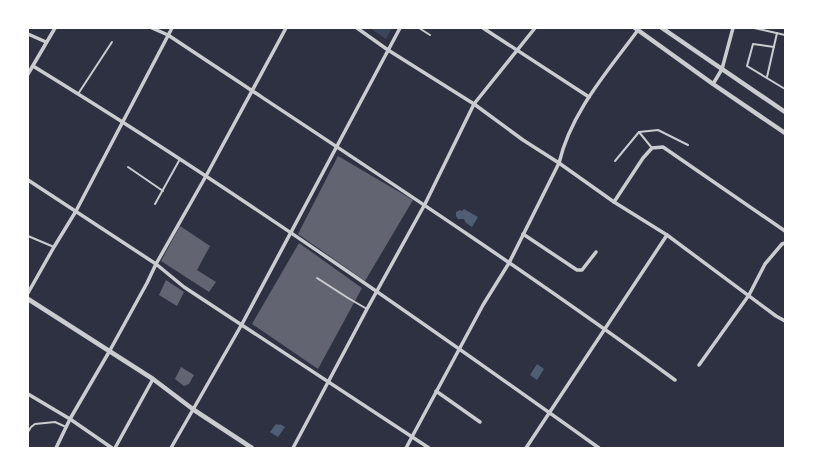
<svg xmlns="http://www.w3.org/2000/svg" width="813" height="476" viewBox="0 0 813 476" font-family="Jost,sans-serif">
  <rect width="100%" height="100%" fill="#2d3142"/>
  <!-- green -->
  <polygon fill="#3c4559" points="370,28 392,28 386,39"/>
  <!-- water -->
  <g fill="#4f5d75">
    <polygon points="464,209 478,217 472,227 466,223 464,219 458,219 456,216 456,212 460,210 462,211"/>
    <polygon points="537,364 544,369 537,380 530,375"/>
    <polygon points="276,424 279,425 280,424 285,427 278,437 270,432"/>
  </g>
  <!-- building -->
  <g fill="#626471">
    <polygon points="338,156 413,200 365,281 298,234"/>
    <polygon points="180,226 210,246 197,270 216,282 209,292 161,261"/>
    <polygon points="299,243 362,288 318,369 252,324"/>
    <polygon points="166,280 184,292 177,306 159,295"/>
    <polygon points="181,367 194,375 189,384 184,386 175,379"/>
  </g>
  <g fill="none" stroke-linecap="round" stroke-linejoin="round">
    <!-- service -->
    <g stroke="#caccd0" stroke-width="2">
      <polyline points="419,28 430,35"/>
      <polyline points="754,28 785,35"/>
      <polyline points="774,47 753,44 747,66 785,89"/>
      <polyline points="767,77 777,33"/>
      <polyline points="78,94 112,42"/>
      <polyline points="639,132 658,130 688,145"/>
      <polyline points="615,161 639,132 652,148"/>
      <polyline points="128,167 163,191"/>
      <polyline points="155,204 180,159"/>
      <polyline points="28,236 54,247"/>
      <polyline points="317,278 348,298 367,309"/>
      <polyline points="28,432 31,427 35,424 55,422 66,427"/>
    </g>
    <!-- minor -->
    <g stroke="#caccd0" stroke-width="3.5">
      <path d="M 152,28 L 168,35 C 338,148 510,259 675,380"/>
      <polyline points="357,28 388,50 474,104 523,140 559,163 614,202 667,235 776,316 785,321"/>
      <polyline points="483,28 589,97"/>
      <polyline points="28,34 46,42"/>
      <path d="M 33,66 C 227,185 414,316 599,448"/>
      <polyline points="28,74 55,28"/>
      <polyline points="713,84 722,69 733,28"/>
      <polyline points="28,180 156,264 184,287 429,448"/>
      <polyline points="614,202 643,158 652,148 663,147 785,231"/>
      <polyline points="523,234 577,270 582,270 596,252"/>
      <polyline points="28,293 54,247 76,211 172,28"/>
      <polyline points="699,365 749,295 765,264 782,244 785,243"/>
      <polyline points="436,391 480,422"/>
      <polyline points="28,394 70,419 112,448"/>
      <polyline points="56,448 70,419 109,352 147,283 156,264 206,176 286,28"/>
      <polyline points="115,448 153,379"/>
      <polyline points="171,448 242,324 400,28"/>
      <polyline points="293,448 367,309 425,204 474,104 535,28"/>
      <path d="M 406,448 L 483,305 L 509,263 L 559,163 C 571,112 608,71 638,30"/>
      <polyline points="526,448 667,235"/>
    </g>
    <!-- tertiary -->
    <g stroke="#caccd0" stroke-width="4.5">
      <polyline points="635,28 713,84 785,133"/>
      <polyline points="662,28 785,112"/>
      <polyline points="28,299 153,379 194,410 252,448"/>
    </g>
  </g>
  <!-- border -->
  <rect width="813" height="476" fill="none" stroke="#ffffff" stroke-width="58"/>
</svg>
